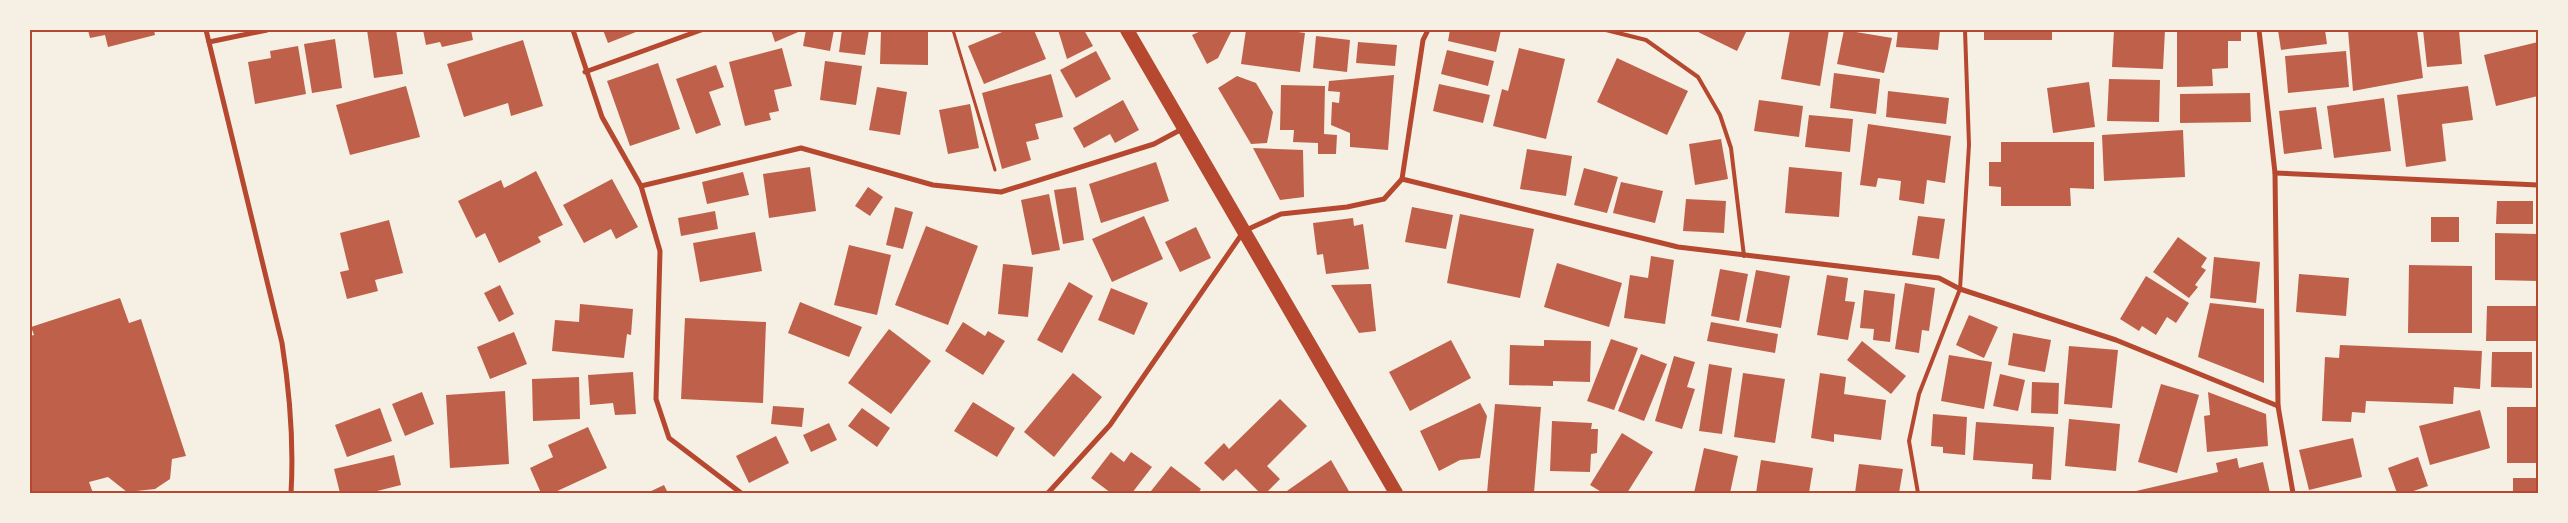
<svg xmlns="http://www.w3.org/2000/svg" width="2568" height="523" viewBox="0 0 2568 523" font-family="'Source Sans 3',sans-serif">
  <rect width="100%" height="100%" fill="#f6efe4"/>
  <!-- building -->
  <g fill="#bf614a">
    <polygon points="88,30 154,30 155,35 108,47 105,35 90,38"/>
    <polygon points="367,30 396,30 403,74 374,78"/>
    <polygon points="423,30 471,30 473,40 442,47 440,42 426,45"/>
    <polygon points="603,30 641,30 608,43"/>
    <polygon points="771,30 803,30 775,42"/>
    <polygon points="806,30 834,30 830,51 803,46"/>
    <polygon points="842,30 869,30 865,55 839,52"/>
    <polygon points="881,30 928,30 928,65 880,64"/>
    <polygon points="1007,30 1034,30 1046,59 984,84 968,46"/>
    <polygon points="1058,30 1084,30 1093,46 1067,59"/>
    <polygon points="1203,30 1232,30 1218,58 1207,64 1192,35"/>
    <polygon points="1246,30 1284,30 1305,33 1300,72 1241,64"/>
    <polygon points="1450,30 1501,30 1496,52 1448,41"/>
    <polygon points="1694,30 1747,30 1737,51"/>
    <polygon points="1790,30 1829,30 1820,86 1781,79"/>
    <polygon points="1844,30 1892,38 1884,73 1837,64"/>
    <polygon points="1898,30 1940,30 1938,50 1896,47"/>
    <rect x="1984" y="30" width="68" height="10"/>
    <polygon points="2114,30 2165,30 2163,69 2112,67"/>
    <polygon points="2177,30 2241,30 2241,41 2228,41 2228,68 2212,69 2213,86 2177,87"/>
    <polygon points="2278,30 2325,30 2327,44 2281,50"/>
    <polygon points="2348,30 2417,30 2423,78 2353,91"/>
    <polygon points="2423,30 2459,30 2462,64 2427,67"/>
    <polygon points="1316,36 1350,40 1347,72 1313,68"/>
    <polygon points="335,39 342,88 312,93 304,44"/>
    <polygon points="523,40 543,106 511,116 508,103 464,117 447,64"/>
    <polygon points="1358,42 1397,45 1395,66 1356,63"/>
    <polygon points="2538,42 2538,96 2496,106 2484,55"/>
    <polygon points="298,46 306,94 255,104 248,62 271,58 270,51"/>
    <polygon points="782,48 792,86 774,90 779,111 769,113 771,120 745,126 729,62"/>
    <polygon points="1519,48 1565,59 1546,139 1493,126 1502,89 1508,91"/>
    <polygon points="1447,50 1494,61 1488,86 1441,74"/>
    <polygon points="1096,51 1111,79 1076,98 1060,70"/>
    <polygon points="2346,51 2349,87 2288,93 2285,56"/>
    <polygon points="1617,58 1688,91 1667,135 1597,102"/>
    <polygon points="825,61 862,66 856,105 820,100"/>
    <polygon points="658,63 680,129 630,146 607,81"/>
    <polygon points="716,65 724,87 709,92 721,125 696,134 676,79"/>
    <polygon points="1834,73 1880,79 1876,114 1830,108"/>
    <polygon points="1051,74 1063,117 1035,124 1039,139 1026,142 1031,160 1002,169 982,93"/>
    <polygon points="1394,75 1388,150 1350,147 1350,133 1331,125 1332,102 1339,103 1340,92 1328,91 1329,81"/>
    <polygon points="1237,76 1256,83 1273,112 1267,143 1251,144 1218,88"/>
    <polygon points="2109,79 2160,80 2159,122 2107,121"/>
    <polygon points="2089,82 2095,127 2053,133 2047,88"/>
    <polygon points="1439,84 1490,95 1483,123 1433,111"/>
    <polygon points="1281,85 1325,86 1324,134 1337,135 1336,154 1318,154 1318,143 1293,142 1294,130 1280,130"/>
    <polygon points="406,86 420,137 350,155 336,105"/>
    <polygon points="2468,86 2473,120 2442,124 2446,161 2406,167 2397,95"/>
    <polygon points="877,87 907,92 900,135 869,130"/>
    <polygon points="1888,91 1949,98 1946,124 1886,117"/>
    <polygon points="2250,93 2251,122 2180,123 2180,94"/>
    <polygon points="2384,98 2391,151 2334,158 2327,106"/>
    <polygon points="1123,100 1139,130 1115,143 1110,134 1084,148 1073,128"/>
    <polygon points="1759,100 1803,106 1799,137 1754,131"/>
    <polygon points="970,104 979,148 948,154 939,110"/>
    <polygon points="2316,107 2322,149 2284,154 2279,111"/>
    <polygon points="1809,115 1853,119 1850,152 1805,147"/>
    <polygon points="1868,124 1951,136 1945,183 1927,180 1924,204 1899,200 1901,181 1878,178 1876,187 1860,185"/>
    <polygon points="2183,130 2185,177 2104,181 2102,135"/>
    <polygon points="1721,139 1728,179 1695,185 1689,144"/>
    <polygon points="2001,142 2094,142 2094,189 2070,188 2071,206 2001,206 2001,187 1989,186 1989,162 2001,162"/>
    <polygon points="1253,148 1303,150 1304,197 1280,200"/>
    <polygon points="1527,149 1572,156 1566,196 1520,189"/>
    <polygon points="1156,162 1169,201 1101,223 1089,184"/>
    <polygon points="810,167 816,211 769,218 763,174"/>
    <polygon points="1789,167 1842,172 1839,217 1785,213"/>
    <polygon points="1584,168 1618,177 1607,213 1574,205"/>
    <polygon points="536,171 563,225 538,237 541,242 499,263 485,233 476,238 458,201 501,180 504,188"/>
    <polygon points="743,172 749,195 707,204 702,182"/>
    <polygon points="612,179 638,227 616,239 611,229 584,243 563,205"/>
    <polygon points="1621,182 1663,191 1655,223 1613,213"/>
    <polygon points="868,187 883,197 870,216 855,206"/>
    <polygon points="1076,187 1084,240 1063,244 1054,190"/>
    <polygon points="1049,194 1060,250 1032,255 1021,200"/>
    <polygon points="1686,199 1726,201 1724,233 1683,231"/>
    <polygon points="2497,201 2533,201 2533,224 2496,224"/>
    <polygon points="895,207 913,212 903,249 886,245"/>
    <polygon points="1412,207 1453,215 1446,249 1405,242"/>
    <polygon points="715,211 718,229 681,236 678,218"/>
    <polygon points="1460,214 1534,229 1520,298 1447,283"/>
    <polygon points="1144,216 1163,259 1112,282 1092,239"/>
    <polygon points="1918,216 1945,219 1939,259 1912,255"/>
    <rect x="2431" y="217" width="28" height="25"/>
    <polygon points="1353,218 1354,226 1363,224 1369,269 1326,274 1323,254 1317,255 1313,223"/>
    <polygon points="389,220 403,273 375,280 378,291 347,299 340,272 349,270 340,233"/>
    <polygon points="926,226 978,246 948,325 895,305"/>
    <polygon points="1196,227 1211,258 1180,272 1165,242"/>
    <polygon points="755,232 762,271 700,282 693,243"/>
    <polygon points="2495,233 2538,234 2538,281 2495,280"/>
    <polygon points="2178,237 2207,258 2201,267 2206,270 2195,285 2198,287 2189,298 2153,272"/>
    <polygon points="849,245 891,255 877,315 834,305"/>
    <polygon points="1651,256 1674,260 1665,324 1624,318 1630,275 1648,278"/>
    <polygon points="2214,257 2260,262 2256,303 2210,298"/>
    <polygon points="1557,263 1622,283 1609,327 1544,307"/>
    <polygon points="1003,264 1033,267 1028,317 998,314"/>
    <polygon points="2409,265 2472,266 2472,333 2408,333"/>
    <polygon points="1720,269 1748,274 1739,321 1711,316"/>
    <polygon points="1756,270 1790,276 1781,328 1746,322"/>
    <polygon points="2299,274 2349,278 2346,316 2296,312"/>
    <polygon points="1827,275 1848,278 1845,301 1855,302 1848,340 1817,335"/>
    <polygon points="2146,276 2189,303 2176,323 2167,317 2156,335 2142,326 2139,331 2120,319"/>
    <polygon points="1069,282 1093,296 1062,353 1037,340"/>
    <polygon points="1905,283 1935,288 1929,331 1922,330 1919,353 1895,349"/>
    <polygon points="1371,284 1376,331 1359,333 1331,285"/>
    <polygon points="500,285 514,314 499,322 484,293"/>
    <polygon points="1111,288 1148,303 1134,335 1098,320"/>
    <polygon points="1864,290 1895,294 1890,342 1873,340 1874,329 1860,328"/>
    <polygon points="120,298 129,323 141,319 186,456 172,459 170,479 155,489 127,492 108,477 89,482 93,493 30,493 30,336 34,335 31,327"/>
    <polygon points="800,302 862,327 849,357 788,333"/>
    <polygon points="2210,303 2264,309 2264,383 2198,357"/>
    <polygon points="580,304 633,309 631,335 627,334 624,358 552,351 555,320 579,322"/>
    <polygon points="2487,306 2538,306 2538,341 2486,341"/>
    <polygon points="1969,315 1998,327 1984,358 1956,345"/>
    <polygon points="685,318 766,322 763,403 681,399"/>
    <polygon points="963,322 985,336 988,331 1005,341 983,375 945,351"/>
    <polygon points="1711,322 1778,334 1775,353 1707,341"/>
    <polygon points="889,329 931,361 891,414 848,383"/>
    <polygon points="514,332 527,364 490,379 477,347"/>
    <polygon points="2013,333 2051,340 2045,372 2008,365"/>
    <polygon points="1611,339 1638,348 1614,410 1587,401"/>
    <polygon points="1451,340 1471,378 1410,411 1389,372"/>
    <polygon points="1544,340 1591,341 1590,382 1553,381 1553,386 1509,385 1510,345 1544,346"/>
    <polygon points="1862,341 1906,376 1891,394 1847,360"/>
    <polygon points="2340,345 2482,351 2480,389 2454,387 2453,404 2366,401 2365,413 2352,412 2351,422 2322,421 2325,357 2339,358"/>
    <polygon points="2069,346 2118,350 2112,408 2064,404"/>
    <polygon points="2492,352 2532,352 2532,388 2491,387"/>
    <polygon points="1641,354 1667,364 1644,421 1618,411"/>
    <polygon points="1949,355 1992,362 1984,409 1941,401"/>
    <polygon points="1674,356 1695,362 1687,387 1695,389 1682,429 1655,421"/>
    <polygon points="1709,364 1732,368 1722,434 1699,431"/>
    <polygon points="633,372 636,414 615,415 613,403 590,405 588,375"/>
    <polygon points="1073,373 1102,397 1054,457 1024,432"/>
    <polygon points="1743,373 1785,379 1775,443 1734,437"/>
    <polygon points="1820,373 1846,377 1844,394 1886,400 1881,440 1834,434 1834,442 1811,438"/>
    <polygon points="2000,374 2025,380 2018,411 1993,406"/>
    <polygon points="579,377 580,419 533,421 532,379"/>
    <polygon points="2032,382 2059,383 2058,414 2031,413"/>
    <polygon points="2161,384 2199,395 2177,473 2138,462"/>
    <polygon points="505,391 509,464 450,468 446,395"/>
    <polygon points="422,392 434,424 405,436 392,404"/>
    <polygon points="2208,392 2266,414 2268,446 2207,452 2204,416 2210,415"/>
    <polygon points="1280,399 1307,426 1267,466 1280,479 1266,493 1260,493 1236,469 1223,481 1204,463 1224,443 1229,449"/>
    <polygon points="973,402 1015,428 997,457 954,431"/>
    <polygon points="1480,403 1487,416 1480,458 1460,460 1439,471 1420,431"/>
    <polygon points="1495,404 1541,407 1534,493 1487,493"/>
    <polygon points="773,406 804,408 802,427 771,424"/>
    <rect x="2507" y="407" width="31" height="56"/>
    <polygon points="380,408 392,441 347,457 335,425"/>
    <polygon points="862,408 890,428 877,447 848,426"/>
    <polygon points="2480,410 2490,448 2430,465 2419,426"/>
    <polygon points="1933,414 1967,417 1965,455 1943,453 1943,447 1931,446"/>
    <polygon points="2069,419 2120,424 2116,471 2065,466"/>
    <polygon points="1552,421 1592,423 1591,429 1598,429 1597,453 1591,454 1590,472 1550,471"/>
    <polygon points="1976,422 2054,427 2051,480 2032,479 2033,464 1973,460"/>
    <polygon points="829,423 837,440 811,452 803,435"/>
    <polygon points="588,427 607,468 553,493 541,493 530,468 553,457 548,445"/>
    <polygon points="1622,433 1653,452 1627,493 1603,493 1590,485"/>
    <polygon points="776,436 789,463 749,483 736,456"/>
    <polygon points="2353,438 2362,477 2309,490 2299,450"/>
    <polygon points="1704,448 1738,456 1730,493 1694,493"/>
    <polygon points="1111,452 1124,462 1131,452 1152,467 1132,493 1111,493 1091,478"/>
    <polygon points="394,455 401,485 369,493 340,493 334,469"/>
    <polygon points="2418,457 2428,486 2408,493 2397,493 2388,468"/>
    <polygon points="2237,458 2239,468 2263,462 2270,493 2136,493 2136,491 2218,472 2216,463"/>
    <polygon points="1331,460 1350,493 1284,493"/>
    <polygon points="1761,460 1813,468 1809,493 1756,493"/>
    <polygon points="1859,464 1903,469 1899,493 1855,493"/>
    <polygon points="1171,466 1201,489 1198,493 1151,491"/>
    <rect x="2513" y="478" width="25" height="15"/>
    <polygon points="664,485 668,493 647,493"/>
  </g>
  <g fill="none" stroke-linecap="round" stroke-linejoin="round">
    <!-- path -->
    <polyline stroke="#b5482f" stroke-width="3" points="953,30 995,170"/>
    <!-- service -->
    <g stroke="#b5482f" stroke-width="4">
      <polyline points="1606,30 1646,40 1698,77 1720,115 1731,148 1744,256"/>
      <polyline points="1918,493 1909,441 1919,394 1960,289 1969,145 1965,30"/>
    </g>
    <!-- minor -->
    <g stroke="#b5482f" stroke-width="5">
      <path d="M 206,30 L 282,343 C 290,394 294,442 291,493"/>
      <polyline points="573,30 602,117 641,186 660,251 656,399 669,438 741,493"/>
      <polyline points="2259,30 2275,173 2278,406 2293,493"/>
      <polyline points="209,42 267,30"/>
      <polyline points="585,72 701,30"/>
      <polyline points="2275,173 2538,185"/>
      <polyline points="1402,179 1423,40 1428,30"/>
      <polyline points="641,186 801,148 933,185 1001,192 1154,144 1182,129"/>
      <polyline points="1048,493 1110,425 1244,231 1281,214 1347,207 1384,199 1402,179 1678,247 1939,278 1960,289 2116,340 2278,406"/>
    </g>
    <!-- trunk -->
    <polyline stroke="#b5482f" stroke-width="14" points="1127,30 1396,493"/>
  </g>
  <!-- border -->
  <rect width="2568" height="523" fill="none" stroke="#f6efe4" stroke-width="62"/>
  <rect x="31" y="31" width="2506" height="461" fill="none" stroke="#b5482f" stroke-width="2"/>
</svg>
